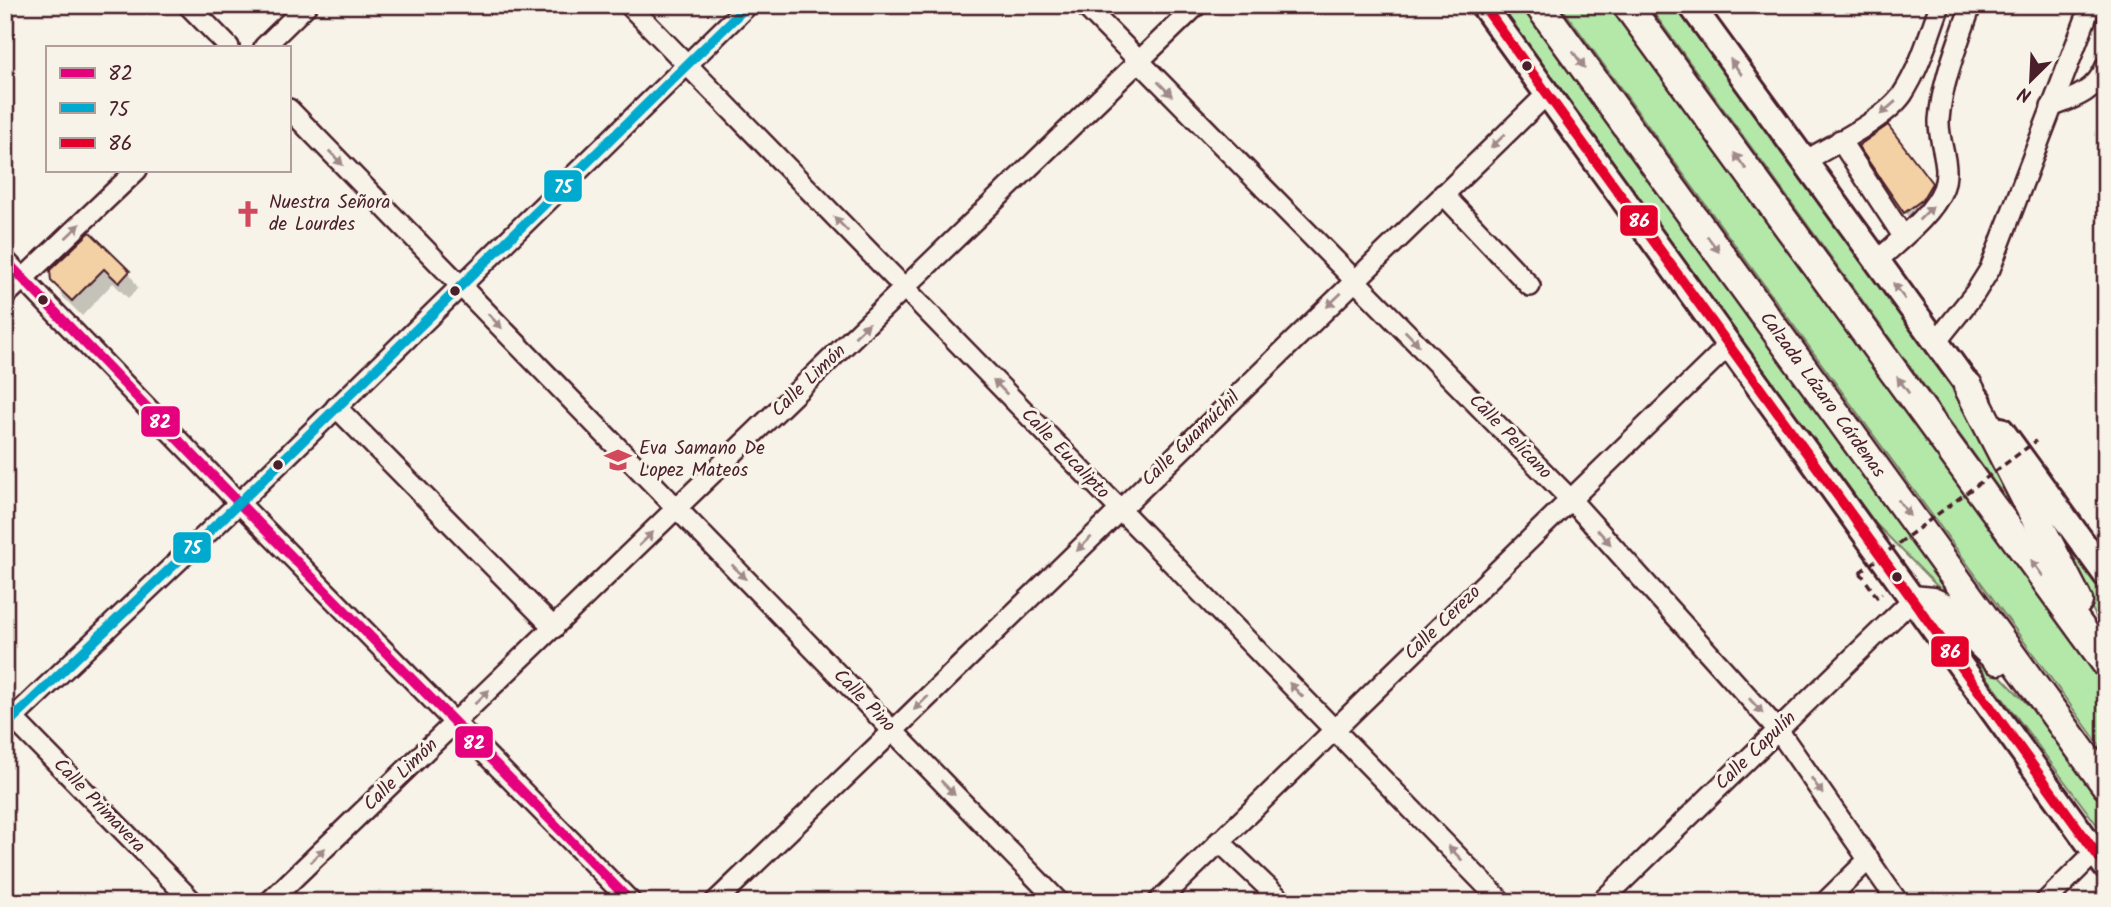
<svg xmlns="http://www.w3.org/2000/svg" width="2111" height="907" viewBox="0 0 2111 907" font-family="Kalam,sans-serif">
  <rect width="100%" height="100%" fill="#f7f3e8"/>
  <filter id="ink" filterUnits="userSpaceOnUse"><feTurbulence type="fractalNoise" baseFrequency=".0143" numOctaves="2"/><feDisplacementMap in="SourceGraphic" scale="14" xChannelSelector="R" yChannelSelector="G"/><feConvolveMatrix kernelMatrix="1 2 1 2 8 2 1 2 1" color-interpolation-filters="sRGB"/></filter>
  <g filter="url(#ink)">
    <!-- green -->
    <g fill="#b3e8a9" stroke="#7e846a" stroke-width="2">
      <polygon points="1497,5 1531,5 2000,650 1876,524"/>
      <polygon points="1560,5 1610,5 2106,688 2106,754"/>
      <polygon points="1648,5 1682,5 1963,392 2034,537"/>
      <polygon points="2030,488 2106,591 2106,634 2103,630"/>
      <polygon points="1938,611 2061,739 2106,801 2106,837"/>
    </g>
    <!-- shadow -->
    <g fill="#0003">
      <polygon points="1861,146 1930,184 1933,189 1924,205 1908,217"/>
      <polygon points="90,235 129,272 138,288 128,298 113,283 82,316 63,297 53,281"/>
    </g>
    <!-- building -->
    <g fill="#f3d1a4" stroke="#4a1f2b" stroke-width="2">
      <polygon points="1888,125 1932,183 1922,200 1904,213 1858,146"/>
      <polygon points="90,232 130,271 119,283 104,269 72,301 51,281 50,270"/>
    </g>
    <g fill="none" stroke-linecap="round" stroke-linejoin="round">
      <defs>
        <g id="minor">
          <polyline points="188,5 229,47"/>
          <polyline points="629,5 1502,902"/>
          <polyline points="1084,5 1571,500 1778,730 1898,902"/>
          <polyline points="264,47 307,5"/>
          <path d="M 2051,107 C 2075,98 2096,91 2106,66"/>
          <polyline points="289,109 1059,902"/>
          <polyline points="1840,140 1903,236"/>
          <path d="M 1805,161 C 1832,145 1884,120 1902,95 C 1920,68 1929,35 1940,5"/>
          <polyline points="1443,194 1530,286"/>
          <polyline points="5,260 239,503 631,902"/>
          <path d="M 1877,261 C 1898,241 1932,216 1943,189 C 1952,165 1938,144 1939,120 C 1942,80 1959,42 1971,5"/>
          <polyline points="5,296 137,170"/>
          <polyline points="1936,342 1975,293 1990,269 2091,5"/>
          <polyline points="336,407 554,628"/>
          <polyline points="6,711 193,902"/>
          <polyline points="5,726 239,503 748,5"/>
          <polyline points="1219,841 1283,902"/>
          <polyline points="269,902 1197,5"/>
          <polyline points="715,902 893,731 1547,94"/>
          <polyline points="1158,902 1728,346"/>
          <polyline points="1601,902 1912,600"/>
          <polyline points="1825,902 1869,859"/>
          <polyline points="2045,902 2095,852"/>
        </g>
        <g id="major">
          <polyline points="1483,5 2106,867"/>
          <polyline points="1691,5 1979,401"/>
          <polyline points="2001,430 2106,575"/>
        </g>
        <g id="highway">
          <polyline points="1539,5 2106,785"/>
          <polyline points="1627,5 2106,663"/>
          <polyline points="1968,386 2078,601"/>
          <polyline points="1912,600 1932,602 1943,607 1998,660"/>
        </g>
      </defs>
      <!-- minor casing -->
      <use href="#minor" stroke="#4a1f2b" stroke-width="24"/>
      <!-- major casing -->
      <use href="#major" stroke="#4a1f2b" stroke-width="30"/>
      <!-- highway casing -->
      <use href="#highway" stroke="#4a1f2b" stroke-width="33"/>
      <!-- path -->
      <polyline stroke="#4a1f2b" stroke-width="3.5" stroke-dasharray="7 5" stroke-linecap="butt" points="1860,572 1877,597 1882,593"/>
      <!-- minor -->
      <use href="#minor" stroke="#f7f3e8" stroke-width="19"/>
      <!-- major -->
      <use href="#major" stroke="#f7f3e8" stroke-width="24"/>
      <!-- highway -->
      <use href="#highway" stroke="#f7f3e8" stroke-width="28"/>
      <!-- path-bridge -->
      <polyline stroke="#4a1f2b" stroke-width="3.5" stroke-dasharray="7 5" stroke-linecap="butt" points="1860,572 2036,441"/>
      <defs>
        <polyline id="bus-1" points="5,260 239,503 631,902"/>
        <polyline id="bus-2" points="5,726 239,503 748,5"/>
        <polyline id="bus-3" points="1483,5 2106,867"/>
      </defs>
      <!-- bus-1 casing -->
      <use href="#bus-1" stroke="#f7f3e8" stroke-width="16"/>
      <!-- bus-2 casing -->
      <use href="#bus-2" stroke="#f7f3e8" stroke-width="16"/>
      <!-- bus-3 casing -->
      <use href="#bus-3" stroke="#f7f3e8" stroke-width="16"/>
      <!-- bus-1 -->
      <use href="#bus-1" stroke="#e5007d" stroke-width="10"/>
      <!-- bus-2 -->
      <use href="#bus-2" stroke="#00a9ce" stroke-width="10"/>
      <!-- bus-3 -->
      <use href="#bus-3" stroke="#e4002b" stroke-width="10"/>
    </g>
    <!-- one-way arrows -->
    <defs><path id="oneway-solid" d="M-6-.8H1V-3.2L6.5 0L1 3.2V.8H-6Z" transform="scale(1.75)"/></defs>
    <g fill="#a0898a">
      <use href="#oneway-solid" transform="translate(1579 60) rotate(54)"/>
      <use href="#oneway-solid" transform="translate(1736 67) rotate(-126)"/>
      <use href="#oneway-solid" transform="translate(1165 89) rotate(45)"/>
      <use href="#oneway-solid" transform="translate(1888 108) rotate(139)"/>
      <use href="#oneway-solid" transform="translate(1498 141) rotate(136)"/>
      <use href="#oneway-solid" transform="translate(336 158) rotate(46)"/>
      <use href="#oneway-solid" transform="translate(1740 161) rotate(-126)"/>
      <use href="#oneway-solid" transform="translate(1926 213) rotate(-45)"/>
      <use href="#oneway-solid" transform="translate(841 224) rotate(-134)"/>
      <use href="#oneway-solid" transform="translate(73 231) rotate(-44)"/>
      <use href="#oneway-solid" transform="translate(1713 244) rotate(54)"/>
      <use href="#oneway-solid" transform="translate(1899 291) rotate(-126)"/>
      <use href="#oneway-solid" transform="translate(1334 300) rotate(136)"/>
      <use href="#oneway-solid" transform="translate(495 321) rotate(46)"/>
      <use href="#oneway-solid" transform="translate(862 330) rotate(-44)"/>
      <use href="#oneway-solid" transform="translate(1412 338) rotate(46)"/>
      <use href="#oneway-solid" transform="translate(1903 385) rotate(-126)"/>
      <use href="#oneway-solid" transform="translate(1000 387) rotate(-134)"/>
      <use href="#oneway-solid" transform="translate(1904 508) rotate(54)"/>
      <use href="#oneway-solid" transform="translate(1604 537) rotate(48)"/>
      <use href="#oneway-solid" transform="translate(646 539) rotate(-44)"/>
      <use href="#oneway-solid" transform="translate(1084 544) rotate(136)"/>
      <use href="#oneway-solid" transform="translate(2037 568) rotate(-126)"/>
      <use href="#oneway-solid" transform="translate(739 572) rotate(46)"/>
      <use href="#oneway-solid" transform="translate(1296 690) rotate(-134)"/>
      <use href="#oneway-solid" transform="translate(482 697) rotate(-44)"/>
      <use href="#oneway-solid" transform="translate(921 703) rotate(136)"/>
      <use href="#oneway-solid" transform="translate(1756 706) rotate(48)"/>
      <use href="#oneway-solid" transform="translate(1817 786) rotate(55)"/>
      <use href="#oneway-solid" transform="translate(948 788) rotate(46)"/>
      <use href="#oneway-solid" transform="translate(1455 853) rotate(-134)"/>
      <use href="#oneway-solid" transform="translate(318 855) rotate(-44)"/>
    </g>
  </g>
  <!-- icons -->
  <defs>
    <symbol id="church-bare" viewBox="-9 -9 18 18"><path d="M-1.2-6h2.4v3.5h3.3v2.4h-3.3V6h-2.4V-.1h-3.3v-2.4h3.3Z" fill="#d1495b" stroke="#f7f3e8" stroke-width="2.5" paint-order="stroke"/></symbol>
    <symbol id="school-bare" viewBox="-9 -9 18 18"><path d="M0-5L7-2L0 1L-7-2ZM-4 1L0 2.5L4 1V4Q0 6-4 4Z" fill="#d1495b" stroke="#f7f3e8" stroke-width="2.5" paint-order="stroke"/></symbol>
  </defs>
  <g fill-rule="evenodd">
    <use href="#church-bare" x="229" y="195" width="38" height="38"/>
    <use href="#school-bare" x="599" y="441" width="38" height="38"/>
  </g>
  <!-- markers -->
  <g fill="#4a1f2b" stroke="#f7f3e8" stroke-width="2.5">
    <circle cx="1527" cy="66" r="6"/>
    <circle cx="455" cy="291" r="6"/>
    <circle cx="43" cy="300" r="6"/>
    <circle cx="278" cy="465" r="6"/>
    <circle cx="1897" cy="577" r="6"/>
  </g>
  <g text-anchor="middle" dominant-baseline="central" stroke-width="6" stroke-linejoin="round" paint-order="stroke">
    <!-- poi labels -->
    <g font-size="19" fill="#4a1f2b" stroke="#f7f3e8" text-anchor="start">
      <text x="269" y="203">Nuestra Señora<tspan x="269" dy="22">de Lourdes</tspan></text>
      <text x="639" y="449">Eva Samano De<tspan x="639" dy="22">Lopez Mateos</tspan></text>
    </g>
    <!-- street labels -->
    <g font-size="19" fill="#4a1f2b" stroke="#f7f3e8">
      <text transform="translate(809 381) rotate(-44)">Calle Limón</text>
      <text transform="translate(1822 395) rotate(54)">Calzada Lázaro Cárdenas</text>
      <text transform="translate(1510 437) rotate(46)">Calle Pelícano</text>
      <text transform="translate(1191 439) rotate(-44)">Calle Guamúchil</text>
      <text transform="translate(1065 454) rotate(46)">Calle Eucalipto</text>
      <text transform="translate(1443 623) rotate(-44)">Calle Cerezo</text>
      <text transform="translate(864 701) rotate(46)">Calle Pino</text>
      <text transform="translate(1756 751) rotate(-44)">Calle Capulín</text>
      <text transform="translate(401 775) rotate(-44)">Calle Limón</text>
      <text transform="translate(99 806) rotate(46)">Calle Primavera</text>
    </g>
  </g>
  <g stroke="#f7f3e8" stroke-width="2.5">
    <rect x="543" y="169" width="40" height="34" rx="7" fill="#00a9ce"/>
    <rect x="1619" y="204" width="40" height="33" rx="7" fill="#e4002b"/>
    <rect x="140" y="405" width="41" height="33" rx="7" fill="#e5007d"/>
    <rect x="172" y="531" width="40" height="33" rx="7" fill="#00a9ce"/>
    <rect x="1930" y="635" width="40" height="33" rx="7" fill="#e4002b"/>
    <rect x="454" y="725" width="40" height="34" rx="7" fill="#e5007d"/>
  </g>
  <g font-size="19" text-anchor="middle" font-weight="bold" fill="#fff">
    <text x="563" y="193">75</text>
    <text x="1639" y="227">86</text>
    <text x="160" y="428">82</text>
    <text x="192" y="554">75</text>
    <text x="1950" y="658">86</text>
    <text x="474" y="749">82</text>
  </g>
  <!-- margin -->
  <rect width="2111" height="907" fill="none" stroke="#f7f3e8" stroke-width="28"/>
  <rect x="14" y="14" width="2083" height="879" fill="none" stroke="#4a1f2b" stroke-width="2.5" filter="url(#ink)"/>
  <!-- legend -->
  <rect x="46" y="46" width="245" height="126" fill="#f7f3e8" stroke="#b29e9c" stroke-width="2"/>
  <rect x="60" y="68" width="35" height="10" fill="#e5007d" stroke="#b29e9c" stroke-width="2"/>
  <text x="108" y="80" font-size="21" fill="#4a1f2b">82</text>
  <rect x="60" y="103" width="35" height="10" fill="#00a9ce" stroke="#b29e9c" stroke-width="2"/>
  <text x="108" y="116" font-size="21" fill="#4a1f2b">75</text>
  <rect x="60" y="138" width="35" height="10" fill="#e4002b" stroke="#b29e9c" stroke-width="2"/>
  <text x="108" y="150" font-size="21" fill="#4a1f2b">86</text>
  <!-- north arrow -->
  <g transform="translate(2031 80) rotate(204)" stroke="#f7f3e8" stroke-width="5" paint-order="stroke">
  <path d="M0-5L12 26L0 18L-12 26Z" fill="#4a1f2b"/>
  <text y="-10" font-size="19" font-weight="bold" text-anchor="middle" fill="#4a1f2b">N</text>
  </g>
</svg>
